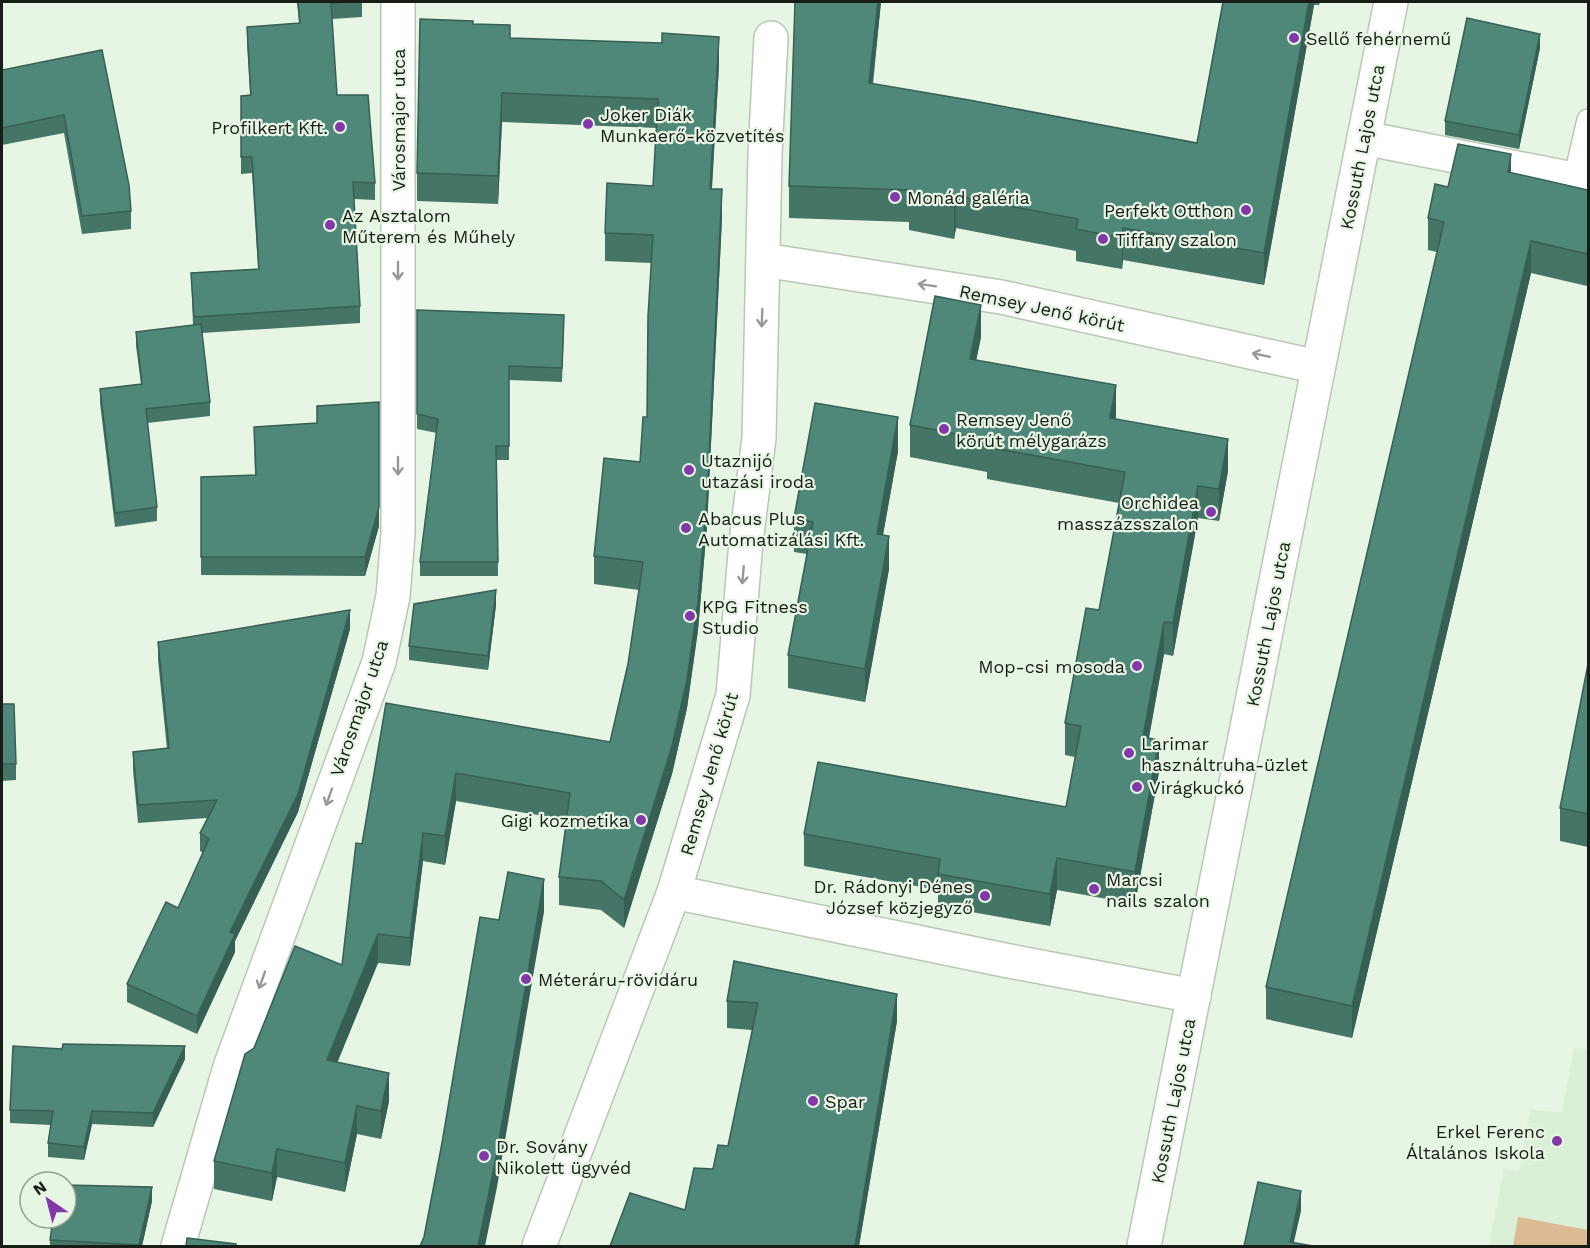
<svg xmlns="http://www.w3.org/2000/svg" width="1590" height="1248" viewBox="0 0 1590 1248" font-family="'Work Sans',sans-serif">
  <rect width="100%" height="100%" fill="#e7f6e4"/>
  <!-- built -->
  <polygon fill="#dbefd6" points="1574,1048 1588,1050 1588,1246 1489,1246 1504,1169 1519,1171 1530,1110 1562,1112"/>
  <!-- green -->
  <polygon fill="#dbba94" points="1518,1217 1588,1230 1588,1246 1513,1246"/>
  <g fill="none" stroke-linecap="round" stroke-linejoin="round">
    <defs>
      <polyline id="service" points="1574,180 1588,120"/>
      <g id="minor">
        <polyline points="1364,138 1588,182"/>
        <polyline points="764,260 1001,297 1318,367"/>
        <polyline points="674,892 1004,960 1194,996"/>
        <polyline points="178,1246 230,1067 379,662 393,596 398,534 398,2"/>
        <polyline points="539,1246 674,892 733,695 746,542 759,438 765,154 771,38"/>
        <polyline points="1144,1246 1391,2"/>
      </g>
    </defs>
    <!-- service casing -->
    <use href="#service" stroke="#b9c7b5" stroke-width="24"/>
    <!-- minor casing -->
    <use href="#minor" stroke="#b9c7b5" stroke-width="36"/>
    <!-- service -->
    <use href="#service" stroke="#fff" stroke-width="21"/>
    <!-- minor -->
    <use href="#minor" stroke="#fff" stroke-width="33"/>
  </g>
  <!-- wall -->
  <g fill="#447567">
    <polygon points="297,2 362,2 362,17 332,19 337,95 375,183 375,200 354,199 360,306 360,323 202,333 210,402 210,416 147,423 157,507 157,521 115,527 100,403 100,389 141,384 136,346 136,332 193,325 191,273 258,269 252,173 241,174 241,96 250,95 247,43 247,27 299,24"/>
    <polygon points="795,2 881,2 873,84 1197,143 1223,2 1320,2 1319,5 1314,5 1264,285 1123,260 1122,269 1076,261 1076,251 956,228 954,239 909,230 909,222 789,218 789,186"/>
    <polygon points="473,24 510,38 719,65 712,189 722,218 707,526 698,630 687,708 672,774 624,928 601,910 559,905 559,877 567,820 456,801 445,865 423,861 410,966 378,963 337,1062 389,1101 381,1139 357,1134 345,1192 277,1177 272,1201 214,1189 214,1161 254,1048 342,965 362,844 386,703 610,742 628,664 639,590 594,584 594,556 640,462 647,417 651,263 605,261 605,233 653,186 657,128 502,122 498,204 417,201 417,173"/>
    <polygon points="1540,48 1519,149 1445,135 1445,121"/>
    <polygon points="102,50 131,211 131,229 82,234 64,133 2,145 2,70"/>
    <polygon points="1511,173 1588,190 1588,280 1587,286 1531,273 1352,1038 1266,1019 1266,987 1437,252 1428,250 1428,218"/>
    <polygon points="417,310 564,329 562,382 509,380 509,460 497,460 498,576 420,576 420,562 437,433 417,429"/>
    <polygon points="981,337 976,360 1115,419 1228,471 1219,521 1198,518 1173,656 1164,654 1149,738 1159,772 1135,904 1057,890 1050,926 938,906 938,890 804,866 804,834 1066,807 1075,757 1065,755 1065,723 1099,610 1119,503 987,479 987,472 910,457 910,425"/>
    <polygon points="317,406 379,526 365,576 201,575 201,477 255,475 254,427 317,423"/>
    <polygon points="898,451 883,535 889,569 865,702 788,688 788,655 807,554 794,552 794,518"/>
    <polygon points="496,605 488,670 409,660 409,646"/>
    <polygon points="350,629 298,812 235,941 235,952 197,1034 127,1002 127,984 178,908 203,853 200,851 200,833 207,818 138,823 133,770 133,752 167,749 158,660 158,642"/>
    <polygon points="1588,664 1588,847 1560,841 1560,808"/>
    <polygon points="2,704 16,764 16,780 2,781"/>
    <polygon points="734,961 897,1021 859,1246 610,1246 685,1210 728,1146 752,1030 727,1028 727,1001"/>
    <polygon points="185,1059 153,1127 92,1124 84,1160 48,1157 48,1143 51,1125 10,1123 10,1110"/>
    <polygon points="152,1201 142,1246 50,1246 50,1240"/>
  </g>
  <!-- shaded-wall -->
  <g fill="#375f54">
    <polygon points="878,2 881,2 869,115 869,83"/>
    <polygon points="1309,2 1314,2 1314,5 1264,285 1264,253"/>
    <polygon points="1540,34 1540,48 1519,149 1519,135"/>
    <polygon points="719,37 719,65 710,217 710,189"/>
    <polygon points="502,93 502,122 498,204 498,176"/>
    <polygon points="1511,154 1511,186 1508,172"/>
    <polygon points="722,189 722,218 707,526 698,630 687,708 672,774 624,928 624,900"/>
    <polygon points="956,196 956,228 954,239 954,207"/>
    <polygon points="1123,228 1123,260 1122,269 1122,238"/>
    <polygon points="1531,241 1531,273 1352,1038 1352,1006"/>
    <polygon points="1588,248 1588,280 1587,286 1587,254"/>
    <polygon points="981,305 981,337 970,391 970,359"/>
    <polygon points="1116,385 1116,417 1110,450 1110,418"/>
    <polygon points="898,417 898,451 877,568 877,534"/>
    <polygon points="1228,439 1228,471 1219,521 1219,489"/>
    <polygon points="1198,486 1198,518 1173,656 1173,623"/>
    <polygon points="379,507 379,526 365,576 365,557"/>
    <polygon points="889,536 889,569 865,702 865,669"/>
    <polygon points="496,590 496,605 488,670 488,656"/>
    <polygon points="350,610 350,629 298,812 235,941 235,952 197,1034 197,1016"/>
    <polygon points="1164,622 1164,654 1143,769 1143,737"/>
    <polygon points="1159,740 1159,772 1135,904 1135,872"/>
    <polygon points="456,773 456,801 445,865 445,836"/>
    <polygon points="423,833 423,861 410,966 410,938"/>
    <polygon points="1057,858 1057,890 1050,926 1050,894"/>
    <polygon points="544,879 544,912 497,1187 485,1246 478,1246"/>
    <polygon points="378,934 378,963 327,1088 327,1060"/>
    <polygon points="897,994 897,1021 859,1246 855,1246"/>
    <polygon points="185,1046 185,1059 153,1127 153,1113"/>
    <polygon points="389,1073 389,1101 381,1139 381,1111"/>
    <polygon points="357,1106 357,1134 345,1192 345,1163"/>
    <polygon points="92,1111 92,1124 84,1160 84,1147"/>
    <polygon points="277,1149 277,1177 272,1201 272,1173"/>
    <polygon points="152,1187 152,1201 142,1246 139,1246"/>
    <polygon points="1301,1191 1301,1211 1293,1246 1290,1242"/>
  </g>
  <!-- building -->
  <g fill="#4f8878" stroke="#375f54" stroke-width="1.5">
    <polygon points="298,2 345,2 331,3 337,95 368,95 375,183 353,182 360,306 194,317 191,273 259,269 252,157 241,157 241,96 251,95 247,27 300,23"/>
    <polygon points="795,2 878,2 869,83 969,100 1197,143 1223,2 1309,2 1264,253 1123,228 1122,238 1076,229 1078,219 956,196 954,207 909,198 910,190 789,186"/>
    <polygon points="1467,18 1540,34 1519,135 1445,121"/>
    <polygon points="420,19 473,21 473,24 510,25 510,38 662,43 662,33 719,37 710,189 722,189 707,498 698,602 687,680 672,746 624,900 601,881 559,877 570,793 456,773 445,836 423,833 410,938 378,934 327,1060 389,1073 381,1111 357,1106 345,1163 277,1149 272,1173 214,1161 245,1054 254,1048 295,946 342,965 356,843 362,844 386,703 610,742 628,664 643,562 594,556 604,458 640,462 643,417 647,417 648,316 653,235 605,233 607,183 653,186 658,99 502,93 498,176 417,173"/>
    <polygon points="102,50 129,185 131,211 82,216 64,115 2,128 2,70"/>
    <polygon points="1458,144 1511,154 1508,172 1588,190 1588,248 1587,254 1531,241 1352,1006 1266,987 1444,222 1428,218 1435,184 1448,187"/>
    <polygon points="935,296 981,305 970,359 1116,385 1110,418 1228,439 1219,489 1198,486 1173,623 1164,622 1143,737 1159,740 1135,872 1057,858 1050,894 938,874 940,859 804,834 818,762 1066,807 1081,726 1065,723 1086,608 1099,610 1125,472 987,447 988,440 910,425"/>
    <polygon points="417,310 564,315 562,368 509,366 509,446 496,446 498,562 420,562 438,419 417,414"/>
    <polygon points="201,324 210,402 146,409 157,507 115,513 100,389 142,384 136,332"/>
    <polygon points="379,402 379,507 365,557 201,557 201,477 256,475 254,427 317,423 317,406"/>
    <polygon points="815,403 898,417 877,534 889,536 865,669 788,655 813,522 794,518"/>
    <polygon points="496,590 488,656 409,646 414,604"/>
    <polygon points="350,610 298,794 230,932 235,934 197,1016 127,984 166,902 178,908 209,839 200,833 217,800 138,805 133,752 169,748 158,642"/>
    <polygon points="1588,664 1588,814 1560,808"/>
    <polygon points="2,704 14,704 16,764 2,764"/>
    <polygon points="508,872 544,879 497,1153 478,1246 420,1246 424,1237 442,1143 480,917 499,920"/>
    <polygon points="734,961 897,994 855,1246 610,1246 630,1193 685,1210 694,1168 713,1169 718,1145 728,1146 758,1003 727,1001"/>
    <polygon points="63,1044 185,1046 153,1113 92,1111 84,1147 48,1143 53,1111 10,1110 13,1046 62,1049"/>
    <polygon points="1258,1182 1301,1191 1290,1242 1313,1246 1244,1246"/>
    <polygon points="66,1185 152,1187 139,1245 50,1240 53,1218 66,1218"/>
    <polygon points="187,1238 236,1244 236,1246 186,1246"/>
  </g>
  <!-- one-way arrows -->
  <defs><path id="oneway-shaft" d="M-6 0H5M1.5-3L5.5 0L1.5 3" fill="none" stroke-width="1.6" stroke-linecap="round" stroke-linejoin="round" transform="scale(1.5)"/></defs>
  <g stroke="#979997">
    <use href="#oneway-shaft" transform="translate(398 271) rotate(90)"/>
    <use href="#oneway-shaft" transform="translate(927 285) rotate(-171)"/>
    <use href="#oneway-shaft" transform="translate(762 318) rotate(92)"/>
    <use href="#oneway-shaft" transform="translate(1261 355) rotate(-168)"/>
    <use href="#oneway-shaft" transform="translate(398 466) rotate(90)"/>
    <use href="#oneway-shaft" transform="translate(743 575) rotate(95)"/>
    <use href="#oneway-shaft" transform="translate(329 797) rotate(110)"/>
    <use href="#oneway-shaft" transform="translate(262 980) rotate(110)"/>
  </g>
  <!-- markers -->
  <g fill="#8338aa" stroke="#e7f6e4" stroke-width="2">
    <circle cx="1294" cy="38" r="6"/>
    <circle cx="588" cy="124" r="6"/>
    <circle cx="340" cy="127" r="6"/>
    <circle cx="895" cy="197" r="6"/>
    <circle cx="1246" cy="210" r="6"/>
    <circle cx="330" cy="225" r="6"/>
    <circle cx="1103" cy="239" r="6"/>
    <circle cx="944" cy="429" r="6"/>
    <circle cx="689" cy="470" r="6"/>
    <circle cx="1211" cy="512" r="6"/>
    <circle cx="686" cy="528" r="6"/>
    <circle cx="690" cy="616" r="6"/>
    <circle cx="1137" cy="666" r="6"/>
    <circle cx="1129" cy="753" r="6"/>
    <circle cx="1137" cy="787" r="6"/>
    <circle cx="641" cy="820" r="6"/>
    <circle cx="1094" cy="889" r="6"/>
    <circle cx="985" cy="896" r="6"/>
    <circle cx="526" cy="979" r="6"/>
    <circle cx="813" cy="1101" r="6"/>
    <circle cx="1557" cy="1141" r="6"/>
    <circle cx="484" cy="1156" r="6"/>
  </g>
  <g text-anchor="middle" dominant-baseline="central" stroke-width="4.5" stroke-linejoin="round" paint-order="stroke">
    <!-- poi labels -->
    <g font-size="18" fill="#181d17" stroke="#e7f6e4" text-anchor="start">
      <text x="1306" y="38">Sellő fehérnemű</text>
      <text x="600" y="114">Joker Diák<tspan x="600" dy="21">Munkaerő-közvetítés</tspan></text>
      <text x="328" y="127" text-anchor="end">Profilkert Kft.</text>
      <text x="907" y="197">Monád galéria</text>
      <text x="1234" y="210" text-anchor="end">Perfekt Otthon</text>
      <text x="342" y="215">Az Asztalom<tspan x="342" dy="21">Műterem és Műhely</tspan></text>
      <text x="1115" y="239">Tiffany szalon</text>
      <text x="956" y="419">Remsey Jenő<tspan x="956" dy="21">körút mélygarázs</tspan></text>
      <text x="701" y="460">Utaznijó<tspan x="701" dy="21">utazási iroda</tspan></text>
      <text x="1199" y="502" text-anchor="end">Orchidea<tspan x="1199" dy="21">masszázsszalon</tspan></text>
      <text x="698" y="518">Abacus Plus<tspan x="698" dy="21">Automatizálási Kft.</tspan></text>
      <text x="702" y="606">KPG Fitness<tspan x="702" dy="21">Studio</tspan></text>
      <text x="1125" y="666" text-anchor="end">Mop-csi mosoda</text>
      <text x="1141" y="743">Larimar<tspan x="1141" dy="21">használtruha-üzlet</tspan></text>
      <text x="1149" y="787">Virágkuckó</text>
      <text x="629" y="820" text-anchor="end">Gigi kozmetika</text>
      <text x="1106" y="879">Marcsi<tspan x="1106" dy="21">nails szalon</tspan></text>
      <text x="973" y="886" text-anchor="end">Dr. Rádonyi Dénes<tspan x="973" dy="21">József közjegyző</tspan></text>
      <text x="538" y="979">Méteráru-rövidáru</text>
      <text x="825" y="1101">Spar</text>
      <text x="1545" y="1131" text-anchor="end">Erkel Ferenc<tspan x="1545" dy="21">Általános Iskola</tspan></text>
      <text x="496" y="1146">Dr. Sovány<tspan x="496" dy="21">Nikolett ügyvéd</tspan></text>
    </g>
    <!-- street labels -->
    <g font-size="18" fill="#181d17" stroke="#e7f6e4">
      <text transform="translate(398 120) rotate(-90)">Városmajor utca</text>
      <text transform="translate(1362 147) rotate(-79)">Kossuth Lajos utca</text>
      <text transform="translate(1042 308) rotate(12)">Remsey Jenő körút</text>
      <text transform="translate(1268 624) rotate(-79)">Kossuth Lajos utca</text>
      <text transform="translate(359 708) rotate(-71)">Városmajor utca</text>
      <text transform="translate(709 774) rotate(-74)">Remsey Jenő körút</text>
      <text transform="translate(1173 1101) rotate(-79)">Kossuth Lajos utca</text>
    </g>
  </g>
  <!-- border -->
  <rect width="1590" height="1248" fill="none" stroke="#181d17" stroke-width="6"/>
  <!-- north arrow -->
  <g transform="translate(48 1200) rotate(325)"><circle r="28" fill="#e7f6e4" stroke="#949f92" stroke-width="1.5"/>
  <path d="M0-4.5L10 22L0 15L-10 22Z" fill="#8338aa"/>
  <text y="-9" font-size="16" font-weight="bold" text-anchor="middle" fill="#181d17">N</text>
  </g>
</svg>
